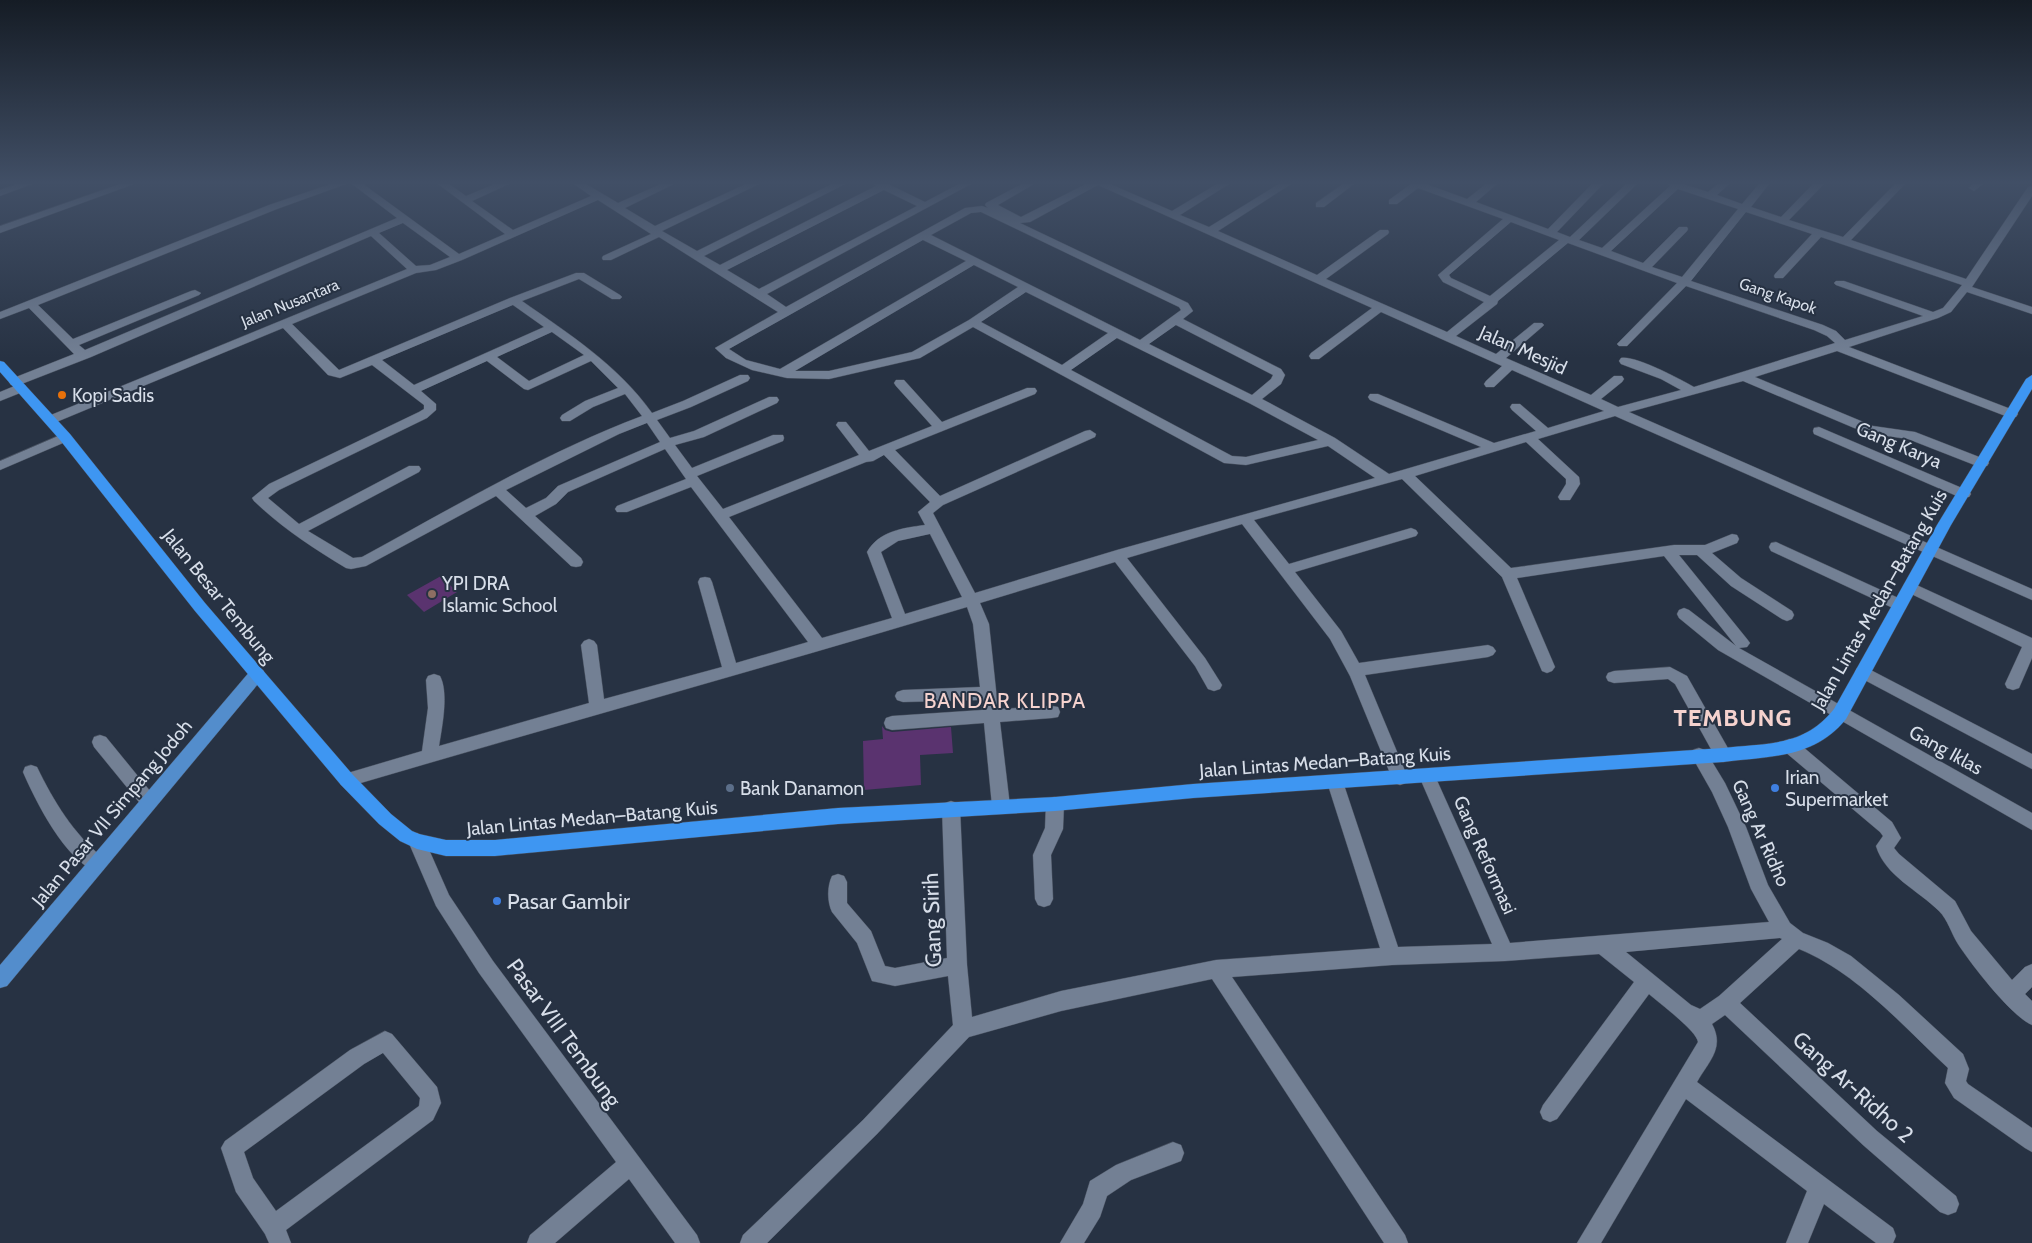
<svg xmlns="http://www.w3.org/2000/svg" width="2032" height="1243" viewBox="0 0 2032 1243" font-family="Cabin,sans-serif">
  <rect width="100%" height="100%" fill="#273243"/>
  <!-- building -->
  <g fill="#5a336f">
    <polygon points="441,576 457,592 424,612 407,595"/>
    <polygon points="882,726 885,730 892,732 951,727 953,753 920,755 921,785 864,790 863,741 883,739"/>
  </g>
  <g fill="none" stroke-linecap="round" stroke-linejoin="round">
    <defs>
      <g id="minor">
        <polygon points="17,184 32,184 0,196 0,190"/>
        <polygon points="120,184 134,184 0,233 0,226"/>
        <path d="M 331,184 L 346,184 L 277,209 L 38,305 L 73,339 L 191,291 L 195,290 L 201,293 L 199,295 L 79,345 L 85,350 L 397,218 L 352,184 L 363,184 L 459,254 L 505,234 L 438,184 L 449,184 L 466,196 L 495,184 L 509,184 L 472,201 L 513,230 L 591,196 L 574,184 L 586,184 L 618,203 L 661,184 L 674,184 L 625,208 L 655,226 L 746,184 L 759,184 L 662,231 L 697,251 L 832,184 L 845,184 L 704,256 L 720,265 L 876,186 L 874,184 L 888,184 L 925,202 L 959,184 L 971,184 L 767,294 L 786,307 L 965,208 L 982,206 L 988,208 L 985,205 L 986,203 L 1022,184 L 1034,184 L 998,205 L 1021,217 L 1086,184 L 1110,184 L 1172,211 L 1217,184 L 1229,184 L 1180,215 L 1209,227 L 1279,184 L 1291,184 L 1218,231 L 1317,275 L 1380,230 L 1388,230 L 1389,232 L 1388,234 L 1326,279 L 1447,332 L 1484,302 L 1443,282 L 1438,275 L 1503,219 L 1418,188 L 1397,204 L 1389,204 L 1389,200 L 1411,184 L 1426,184 L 1467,199 L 1486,184 L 1497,184 L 1476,202 L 1548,229 L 1592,184 L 1603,184 L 1557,232 L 1570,237 L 1626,184 L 1637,184 L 1579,240 L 1602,248 L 1670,186 L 1668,184 L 1683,184 L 1708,192 L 1718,184 L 1729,184 L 1717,195 L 1742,204 L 1759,184 L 1769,184 L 1751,207 L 1781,217 L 1813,184 L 1824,184 L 1789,220 L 1843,237 L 1895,184 L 1905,184 L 1851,240 L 1966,279 L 2028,187 L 2032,186 L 2032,196 L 1972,287 L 2032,307 L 2032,314 L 1967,292 L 1951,312 L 1938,318 L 1849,347 L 2016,411 L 2018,414 L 2016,417 L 2008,417 L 1837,351 L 1755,377 L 1873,426 L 1915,432 L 1987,460 L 1989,463 L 1987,466 L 1977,466 L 1908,439 L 1866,433 L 1743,381 L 1629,412 L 2032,589 L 2032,600 L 1615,416 L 1538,439 L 1579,477 L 1580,484 L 1570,500 L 1560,500 L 1558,497 L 1566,484 L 1566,479 L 1526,442 L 1415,476 L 1511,568 L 1674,545 L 1705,545 L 1732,534 L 1737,535 L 1739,539 L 1737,543 L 1712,553 L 1741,578 L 1792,611 L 1794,615 L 1792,619 L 1787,621 L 1782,619 L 1731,586 L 1697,555 L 1679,555 L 1747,639 L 1750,643 L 1747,647 L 1739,648 L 2032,813 L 2032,830 L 1718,650 L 1679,618 L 1677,614 L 1679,610 L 1684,608 L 1689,610 L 1736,646 L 1664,556 L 1517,578 L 1555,667 L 1552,671 L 1547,673 L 1542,671 L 1502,577 L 1402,479 L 1254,520 L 1289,564 L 1411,528 L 1416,530 L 1418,533 L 1416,536 L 1295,572 L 1341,631 L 1359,663 L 1488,645 L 1493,647 L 1496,651 L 1493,655 L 1488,657 L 1365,675 L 1408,778 L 1406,783 L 1400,785 L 1394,783 L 1392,778 L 1350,676 L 1330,639 L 1242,524 L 1127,558 L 1205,658 L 1222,685 L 1220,689 L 1214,691 L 1208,689 L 1195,666 L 1115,562 L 980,603 L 989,624 L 998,709 L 1052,706 L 1058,707 L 1060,712 L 1058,717 L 1052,718 L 1000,722 L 1010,806 L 1007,811 L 1001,813 L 995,811 L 992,806 L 984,723 L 892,730 L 886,728 L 884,723 L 886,718 L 892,716 L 982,710 L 981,700 L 903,702 L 897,700 L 895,696 L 897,692 L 903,690 L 980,687 L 973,624 L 967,607 C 761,669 554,726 347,787 L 341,785 L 339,780 L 341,775 L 422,751 L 428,708 L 426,680 L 428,676 L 434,674 L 440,676 C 449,693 442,727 439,746 L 589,703 L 581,645 L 584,641 L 589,639 L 594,641 L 597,645 L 604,699 L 722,667 L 698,582 L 700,578 L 705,577 L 710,578 L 712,582 L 736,663 L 808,642 L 691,487 L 627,512 L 617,512 L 615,509 L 617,506 L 686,479 L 665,449 L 568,492 L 556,504 L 535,516 L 581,558 L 583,562 L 581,566 L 576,567 L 571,566 L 496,496 L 366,566 L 351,569 L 346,568 C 313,548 282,528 254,501 L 252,498 L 269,484 L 419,412 L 424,409 L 424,405 L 372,365 L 340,378 L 328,375 L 283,328 L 54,423 L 50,424 L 44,420 L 46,417 L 407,269 L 371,236 L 91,357 L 19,385 L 25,385 L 27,388 L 25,391 L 0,401 L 0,392 L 17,385 L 11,385 L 9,382 L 11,379 L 74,354 L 29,308 L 0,319 L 0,312 L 269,205 ZM 1098,185 L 1372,308 L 1311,353 L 1309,356 L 1311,359 L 1319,359 L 1381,312 L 1502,366 L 1486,381 L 1484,384 L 1486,387 L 1494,387 L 1512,370 L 1604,411 L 1548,428 L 1520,404 L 1512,404 L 1510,407 L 1512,410 L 1536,431 L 1494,443 L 1378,394 L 1370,394 L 1368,397 L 1370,400 L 1481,447 L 1389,474 L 1335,438 L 1262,399 L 1281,384 L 1285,375 L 1281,369 L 1183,319 L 1193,311 L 1188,303 L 1020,223 L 1030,222 ZM 1678,189 L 1738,209 L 1682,277 L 1652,267 L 1687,231 L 1688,229 L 1687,227 L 1679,227 L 1643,263 L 1611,251 ZM 884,190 L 917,206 L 759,289 L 727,270 ZM 598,200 L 651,234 L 603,256 L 602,258 L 603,260 L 611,260 L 659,237 L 778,312 L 715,348 L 726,358 L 752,370 L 787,378 L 829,379 L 920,358 L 973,327 L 1224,463 L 1246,465 L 1328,446 L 1375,478 L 1117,550 L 975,593 L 933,513 L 943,505 L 1095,437 L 1096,434 L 1090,430 L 1085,431 L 940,496 L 895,450 L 1035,394 L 1037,391 L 1035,388 L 1027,388 L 942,422 L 904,380 L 896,380 L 894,383 L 896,386 L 932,426 L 869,451 L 846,422 L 838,422 L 836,425 L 859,455 L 723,509 L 697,476 L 783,441 L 784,438 L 783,435 L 773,435 L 692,468 L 675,445 L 704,437 L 777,403 L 779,400 L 777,397 L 769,397 L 694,431 L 670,438 L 657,420 L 691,407 L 748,381 L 750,378 L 748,375 L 740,375 L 683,401 L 652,413 C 618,365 569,334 522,301 L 579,279 L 612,299 L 620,299 L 622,297 L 620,295 L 584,273 L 576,273 L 510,298 L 339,370 L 292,324 L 416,273 L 436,270 L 462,260 ZM 981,212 L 1179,307 L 1181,310 L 1140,340 L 931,235 L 971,213 ZM 1746,212 L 1812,234 L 1775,274 L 1774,276 L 1775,278 L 1783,278 L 1821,237 L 1962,285 L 1943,308 L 1933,312 L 1844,281 L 1836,281 L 1834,283 L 1836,285 L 1923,316 L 1845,340 L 1836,331 L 1823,325 L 1691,281 ZM 1511,222 L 1559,240 L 1490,296 L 1451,278 L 1449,275 ZM 403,223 L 450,257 L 430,265 L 416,266 L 379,233 ZM 923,240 L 966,261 L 780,369 L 746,360 L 729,349 ZM 1568,243 L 1677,283 L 1619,342 L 1617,344 L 1619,346 L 1627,346 L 1686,286 L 1814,330 L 1827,336 L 1835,343 L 1694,387 C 1680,379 1635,355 1621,358 L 1619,361 L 1621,364 L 1661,379 L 1681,390 L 1618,407 L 1601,399 L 1622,382 L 1624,379 L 1622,376 L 1614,376 L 1591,395 L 1506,358 L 1542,327 L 1544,325 L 1542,323 L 1534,323 L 1496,354 L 1456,336 L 1497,304 L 1498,301 ZM 974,265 L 1018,287 L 969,320 L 912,352 L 829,371 L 795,371 ZM 1026,292 L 1108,333 L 1062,365 L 981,322 ZM 513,305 L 544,327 L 414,385 L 382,360 ZM 1176,325 L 1273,375 L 1271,379 L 1252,395 L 1149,344 ZM 552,332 L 584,355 L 529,381 L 497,357 ZM 1117,338 L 1249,403 L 1318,440 L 1246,457 L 1232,456 L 1071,370 ZM 487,361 L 524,389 L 528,390 L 591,361 L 618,388 L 585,401 L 562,415 L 560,418 L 562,421 L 570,421 L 593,407 L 625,394 L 642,416 C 546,452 452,508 362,557 L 353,558 L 308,531 L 419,472 L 421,469 L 419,466 L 409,466 L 299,524 L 268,498 L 279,490 L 427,418 L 436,410 L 436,404 L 421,391 ZM 647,423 L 660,442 L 558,486 L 546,498 L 526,508 L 506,490 L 619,434 ZM 884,455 L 930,502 L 918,512 L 925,525 C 903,528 879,531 867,552 L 892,618 L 822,638 L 729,517 L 866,462 L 873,461 ZM 930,534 L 962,597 L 905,614 L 881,552 L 898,541 Z"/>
        <polygon points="1343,184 1354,184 1324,207 1316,207 1316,203"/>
        <polygon points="1972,184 1983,184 1974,191 1969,188"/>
        <polygon points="1819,427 1969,491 1971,494 1969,497 1959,497 1814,434 1813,431 1814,428"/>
        <polygon points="65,433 71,437 70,440 0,470 0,461"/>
        <polygon points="1776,542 1905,601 1907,605 1905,609 1900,611 1895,609 1771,551 1769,547 1771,543"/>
        <polygon points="1910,582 2032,638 2032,658 2019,688 2013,690 2007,688 2005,684 2022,647 1905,591 1903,587 1905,583"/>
        <polygon points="1863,666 2032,754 2032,769 1857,676 1855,672 1857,668"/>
        <polygon points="1670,667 1687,676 1729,750 1731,755 1729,760 1723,762 1717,760 1675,684 1668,679 1614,683 1608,681 1606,677 1608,673 1614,671"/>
        <polygon points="100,735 106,737 155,797 158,802 155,807 149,809 143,807 94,747 92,742 94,737"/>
        <path d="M 1790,739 L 1796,741 L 1892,822 L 1901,838 L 1894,848 L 1899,854 L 1955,901 L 1971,931 L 2012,980 L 2025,967 L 2032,964 L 2032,987 L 2025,994 L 2032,1001 L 2032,1025 C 2011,1016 1971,964 1958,944 C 1951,933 1948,920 1939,911 C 1918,890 1885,876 1876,846 L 1883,836 L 1880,832 L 1784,751 L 1782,746 L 1784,741 Z"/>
        <path d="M 1699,748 L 1705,750 L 1725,783 L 1746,827 L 1768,885 L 1790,923 L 1803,933 L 1828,943 L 1851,956 L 1899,995 L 1963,1054 L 1969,1069 L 1966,1081 L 1968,1084 L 2032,1128 L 2032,1152 L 2025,1148 L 1954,1098 L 1945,1083 L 1948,1068 C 1903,1026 1856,972 1799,949 L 1740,1003 L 1877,1131 L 1956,1196 L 1959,1204 L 1956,1212 L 1948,1215 L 1940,1212 L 1863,1145 L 1725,1015 L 1712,1024 C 1725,1048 1709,1061 1697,1082 L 1893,1228 L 1896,1236 L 1893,1243 L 1876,1243 L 1824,1204 L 1808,1243 L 1786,1243 L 1807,1191 L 1686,1099 L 1601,1243 L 1577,1243 L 1698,1042 C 1697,1031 1659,1003 1649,994 L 1557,1119 L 1550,1122 L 1543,1119 L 1540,1112 L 1543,1105 L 1634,982 L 1599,954 L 1505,961 L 1392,965 L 1232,977 L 1405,1235 L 1408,1243 L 1384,1243 L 1212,979 L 1061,1011 L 969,1037 L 877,1134 L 767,1243 L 740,1243 L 743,1235 L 863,1120 L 953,1025 L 948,976 L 895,986 L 872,981 L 857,943 L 832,912 C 827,902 827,886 832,876 L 838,874 L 844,876 L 847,882 L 847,903 L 871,931 L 885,966 L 895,968 L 947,958 L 942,808 L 945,803 L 951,801 L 957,803 L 960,808 L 967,965 L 972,1017 L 1061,991 L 1216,960 L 1380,948 L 1327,782 L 1329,777 L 1335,775 L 1341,777 L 1343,782 L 1398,947 L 1492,944 L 1419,776 L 1421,771 L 1427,769 L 1433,771 L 1435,776 L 1510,943 L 1769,922 L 1751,889 L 1728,827 L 1712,792 L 1691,755 L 1693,750 ZM 1780,938 L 1782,939 L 1719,996 L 1700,1009 L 1691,1005 L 1626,952 Z"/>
        <path d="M 31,765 L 37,767 C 54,802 73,833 103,858 L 106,864 L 103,870 L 97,872 C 65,860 36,802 23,772 L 25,767 Z"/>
        <polygon points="1055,797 1061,799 1064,804 1063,829 1051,855 1053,899 1050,905 1044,907 1038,905 1035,899 1033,855 1045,828 1046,804 1049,799"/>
        <polygon points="417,833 423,836 449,895 493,961 697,1235 700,1243 675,1243 629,1179 555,1243 527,1243 530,1235 616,1162 479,973 436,906 408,841 411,836"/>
        <path d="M 385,1031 L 392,1034 L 437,1087 L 441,1103 L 433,1120 L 286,1230 L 291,1243 L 269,1243 L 265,1234 L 236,1192 L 221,1148 L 225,1141 L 350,1050 ZM 383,1053 L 420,1098 L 419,1106 L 276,1211 L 253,1178 L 244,1152 L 364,1064 Z"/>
        <polygon points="1173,1142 1181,1145 1184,1153 1181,1161 1131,1180 1107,1196 1100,1217 1084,1243 1060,1243 1083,1204 1090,1181 1116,1165"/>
      </g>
      <polygon id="major" points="257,668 263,670 265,674 263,678 7,986 0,988 0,965 251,670"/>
      <path id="highway" d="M 0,361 L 4,362 L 70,434 L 205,603 L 353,775 L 391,814 L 412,831 L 419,834 L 446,840 L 495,840 L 838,808 L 1055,797 L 1193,784 L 1723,748 C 1767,743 1804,747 1834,709 L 1937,525 L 2026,379 L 2032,375 L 2032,389 L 1951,525 L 1846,719 C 1814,759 1769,756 1723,762 L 1193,798 L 1055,811 L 838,824 L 495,856 L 446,856 L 417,849 L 400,841 L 379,824 L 341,785 L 195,611 L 60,440 L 0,372 Z"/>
    </defs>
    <!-- minor casing -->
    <use href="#minor" stroke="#48505f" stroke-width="1"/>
    <!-- major casing -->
    <use href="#major" stroke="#48505f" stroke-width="1"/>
    <!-- highway casing -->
    <use href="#highway" stroke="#48505f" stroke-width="1"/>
    <!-- minor -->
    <use href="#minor" fill="#738094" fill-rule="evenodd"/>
    <!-- major -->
    <use href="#major" fill="#538dcc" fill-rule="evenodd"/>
    <!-- highway -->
    <use href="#highway" fill="#3e96f2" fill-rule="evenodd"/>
  </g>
  <!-- sky -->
  <linearGradient id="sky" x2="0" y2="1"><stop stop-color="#151c25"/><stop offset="0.51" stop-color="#414f66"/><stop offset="1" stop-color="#414f66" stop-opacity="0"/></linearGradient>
  <rect width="2032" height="358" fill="url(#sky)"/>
  <!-- markers -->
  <circle fill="#e8710a" stroke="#273243" stroke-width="2" cx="62" cy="395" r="5"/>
  <circle fill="#8d6e63" stroke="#273243" stroke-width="2" cx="432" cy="594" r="5"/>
  <circle fill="#5c6f8a" stroke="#273243" stroke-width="2" cx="730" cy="788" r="5"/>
  <g fill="#3f7fe0" stroke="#273243" stroke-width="2">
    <circle cx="1775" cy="788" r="5"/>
    <circle cx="497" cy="901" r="5"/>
  </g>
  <g text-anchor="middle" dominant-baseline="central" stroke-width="4" stroke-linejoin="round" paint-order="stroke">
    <!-- far-street labels -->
    <g font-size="16" fill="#d7dee9" stroke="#273243">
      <text transform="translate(1778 296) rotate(19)">Gang Kapok</text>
      <text transform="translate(290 303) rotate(-22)">Jalan Nusantara</text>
    </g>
    <!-- street labels -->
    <g font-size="19" fill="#d7dee9" stroke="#273243">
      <text transform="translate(1523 350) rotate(24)">Jalan Mesjid</text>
      <text transform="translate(1899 445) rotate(23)">Gang Karya</text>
      <text transform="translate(219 596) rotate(51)">Jalan Besar Tembung</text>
      <text transform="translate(1879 600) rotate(-60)">Jalan Lintas Medan–Batang Kuis</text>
      <text transform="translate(1946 750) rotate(29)">Gang Iklas</text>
      <text transform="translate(1325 762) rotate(-4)">Jalan Lintas Medan–Batang Kuis</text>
      <text transform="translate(112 813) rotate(-50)">Jalan Pasar VII Simpang Jodoh</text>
      <text transform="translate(592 818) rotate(-5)">Jalan Lintas Medan–Batang Kuis</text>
      <text transform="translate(1761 833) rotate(66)">Gang Ar Ridho</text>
      <text transform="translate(1485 855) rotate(66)">Gang Reformasi</text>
    </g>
    <!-- poi labels -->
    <g font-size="19" fill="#d7dee9" stroke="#273243" text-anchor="start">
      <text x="72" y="395">Kopi Sadis</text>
      <text x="442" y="583">YPI DRA<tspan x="442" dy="22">Islamic School</tspan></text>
      <text x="1785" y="777">Irian<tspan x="1785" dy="22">Supermarket</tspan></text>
      <text x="740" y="788">Bank Danamon</text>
    </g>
    <!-- quarter labels -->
    <g font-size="21" letter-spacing="1" fill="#f5d2ce" stroke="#273243">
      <text x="1005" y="700">BANDAR KLIPPA</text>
    </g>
    <!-- near-poi labels -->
    <g font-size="22" fill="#d7dee9" stroke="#273243" text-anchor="start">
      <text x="507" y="901">Pasar Gambir</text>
    </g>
    <!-- near-street labels -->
    <g font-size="22" fill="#d7dee9" stroke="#273243">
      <text transform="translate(932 920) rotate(-92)">Gang Sirih</text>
      <text transform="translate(564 1033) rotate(54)">Pasar VIII Tembung</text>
      <text transform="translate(1853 1087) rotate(42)">Gang Ar-Ridho 2</text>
    </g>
    <!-- district labels -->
    <g font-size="24" font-weight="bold" letter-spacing="1" fill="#f5d2ce" stroke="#273243">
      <text x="1733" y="717">TEMBUNG</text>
    </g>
  </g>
</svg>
